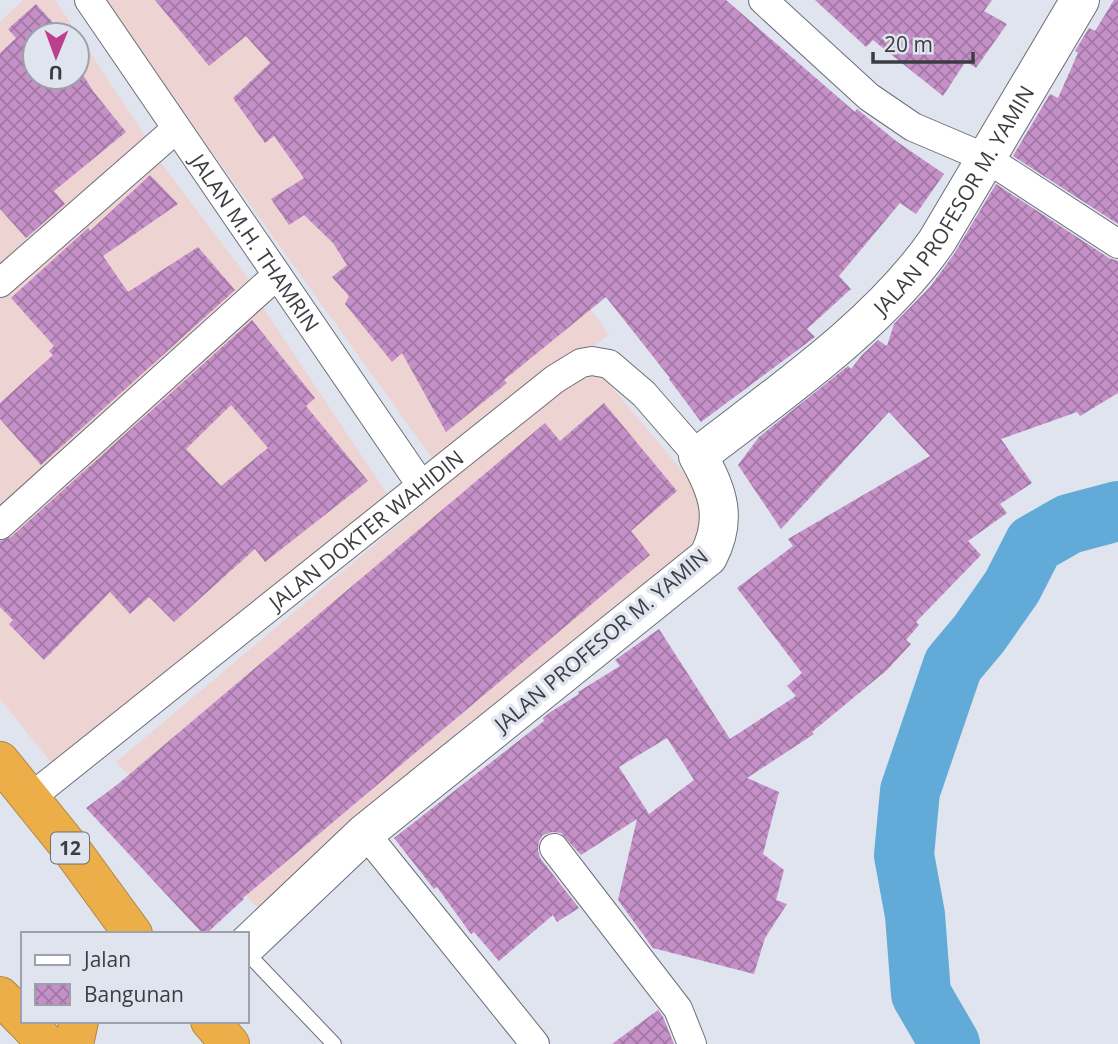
<svg xmlns="http://www.w3.org/2000/svg" width="1118" height="1044" viewBox="0 0 1118 1044" font-family="'Open Sans',sans-serif">
  <defs>
    <pattern id="building-cross-hatch" width="8" height="8" patternUnits="userSpaceOnUse" patternTransform="scale(1.75)"><rect width="8" height="8" fill="#c590c8"/><path d="M0 0l8 8M0 8l8-8" fill="none" stroke="#a177a4"/></pattern>
  </defs>
  <rect width="100%" height="100%" fill="#dfe4ef"/>
  <!-- commercial -->
  <g fill="#edd3d1" fill-rule="evenodd">
    <path d="M 23,0 L 55,0 L 146,137 L 0,269 L 0,22 ZM 35,35 L 77,35 L 77,77 L 35,77 Z"/>
    <polygon points="103,0 371,0 609,335 432,458"/>
    <polygon points="156,156 255,287 0,512 0,296"/>
    <polygon points="260,303 387,494 54,766 0,699 0,545"/>
    <polygon points="601,374 703,496 700,529 686,557 257,907 116,762 567,383"/>
  </g>
  <g fill="none" stroke-linecap="round" stroke-linejoin="round">
    <!-- river -->
    <polyline stroke="#62aad7" stroke-width="60" points="950,1044 921,994 915,915 904,855 910,791 953,665 979,634 1012,587 1034,544 1069,524 1118,511"/>
  </g>
  <!-- building -->
  <g fill="url(#building-cross-hatch)" fill-rule="evenodd">
    <polygon points="155,0 726,0 855,112 857,109 896,141 944,174 916,214 900,203 839,276 851,289 807,329 815,337 701,422 669,379 670,378 606,297 504,380 507,383 446,432 402,353 392,362 345,304 349,296 332,277 347,265 333,243 304,215 289,225 271,199 304,178 274,136 265,143 233,98 270,63 246,36 209,66"/>
    <polygon points="815,0 992,0 984,11 1007,24 976,68 966,61 943,96 873,40 866,47"/>
    <polygon points="1114,0 1118,0 1118,224 1013,156 1050,94 1058,98 1078,53 1075,51 1089,28 1095,31"/>
    <polygon points="36,4 57,27 55,29 58,35 35,35 35,77 77,77 77,65 93,91 126,132 54,191 65,204 26,238 0,209 0,53 16,38 8,29"/>
    <polygon points="150,175 178,204 103,256 128,292 198,247 235,290 41,465 0,419 0,403 53,355 49,351 54,346 11,298 88,228 90,231"/>
    <path d="M 996,184 L 1109,258 L 1118,261 L 1118,393 L 1080,416 L 1077,412 L 1001,439 L 1032,483 L 1000,504 L 1007,513 L 968,541 L 981,555 L 916,622 L 919,625 L 906,640 L 911,644 L 887,670 L 812,732 L 814,734 L 747,778 L 779,792 L 763,854 L 784,870 L 776,900 L 787,904 L 765,938 L 754,974 L 653,948 L 618,900 L 637,819 L 581,855 L 561,833 L 552,832 L 543,835 L 539,841 L 538,850 L 540,858 L 579,908 L 557,922 L 553,915 L 499,961 L 474,932 L 471,934 L 437,887 L 434,889 L 394,838 L 544,721 L 543,718 L 549,713 L 579,694 L 578,692 L 620,666 L 615,660 L 659,629 L 730,739 L 796,696 L 787,686 L 802,673 L 737,588 L 793,546 L 788,539 L 930,456 L 889,412 L 781,529 L 738,465 L 759,437 L 848,366 L 851,369 L 862,355 L 878,340 L 887,346 L 894,324 L 930,287 L 954,254 ZM 667,738 L 694,780 L 649,814 L 619,767 Z"/>
    <path d="M 252,320 L 315,398 L 306,406 L 368,481 L 265,562 L 255,549 L 174,622 L 149,597 L 130,614 L 110,592 L 44,660 L 9,624 L 13,620 L 0,607 L 0,541 L 11,537 ZM 231,405 L 268,448 L 221,486 L 186,449 Z"/>
    <polygon points="604,403 677,491 631,531 650,555 243,898 244,899 206,934 203,934 86,808 118,784 545,423 560,441"/>
    <polygon points="658,1010 663,1017 674,1044 612,1044"/>
  </g>
  <g fill="none" stroke-linecap="round" stroke-linejoin="round">
    <defs>
      <polyline id="lane" points="247,953 334,1044"/>
      <g id="street">
        <path id="s1" d="M 89,0 L 421,485"/>
        <polyline points="763,0 869,97 913,127 986,158 1118,244"/>
        <polyline points="0,283 176,129"/>
        <polyline points="0,525 277,275"/>
        <path id="s2" d="M 30,798 L 555,379 L 581,363 L 592,361 L 609,364 L 644,394 L 698,456"/>
        <polyline points="365,833 535,1044"/>
        <polyline points="554,848 678,1009 692,1044"/>
      </g>
      <g id="secondary">
        <path id="s3" d="M 247,945 L 365,833 L 708,557 C 728,519 718,491 698,456 C 778,394 879,325 937,241 L 1080,0"/>
      </g>
      <g id="highway">
        <polyline points="0,761 71,849 133,934"/>
        <polyline points="0,996 23,1019"/>
        <polyline points="25,1021 47,1044"/>
        <polyline points="210,1021 230,1044"/>
        <polyline points="74,1044 79,1021"/>
      </g>
    </defs>
    <!-- lane casing -->
    <use href="#lane" stroke="#6c6f79" stroke-width="16"/>
    <!-- street casing -->
    <use href="#street" stroke="#6c6f79" stroke-width="30"/>
    <!-- secondary casing -->
    <use href="#secondary" stroke="#6c6f79" stroke-width="40"/>
    <!-- highway casing -->
    <use href="#highway" stroke="#ad8646" stroke-width="40"/>
    <!-- lane -->
    <use href="#lane" stroke="#fff" stroke-width="14"/>
    <!-- street -->
    <use href="#street" stroke="#fff" stroke-width="28"/>
    <!-- secondary -->
    <use href="#secondary" stroke="#fff" stroke-width="38"/>
    <!-- highway -->
    <use href="#highway" stroke="#ebae49" stroke-width="38"/>
  </g>
  <g text-anchor="middle" dominant-baseline="central" stroke-width="7" stroke-linejoin="round" paint-order="stroke">
    <!-- shield labels -->
    <rect fill="#dfe4ef" stroke="#6c6f75" stroke-width="2" x="51" y="832.5" width="38" height="31" rx="5"/>
    <g font-size="19" font-weight="bold" fill="#3b3d41">
      <text x="70" y="848">12</text>
    </g>
    <!-- street labels -->
    <g font-size="21" fill="#3b3d41" stroke="#dfe4ef">
      <text stroke="none"><textPath href="#s3" startOffset="1076">JALAN PROFESOR M. YAMIN</textPath></text>
      <text stroke="none"><textPath href="#s1" startOffset="294">JALAN M.H. THAMRIN</textPath></text>
      <text stroke="none"><textPath href="#s2" startOffset="430">JALAN DOKTER WAHIDIN</textPath></text>
      <text transform="translate(601 640) rotate(-40)">JALAN PROFESOR M. YAMIN</text>
    </g>
  </g>
  <!-- legend -->
  <rect x="21" y="932" width="228" height="91" fill="#dfe4ef" stroke="#9da1a9" stroke-width="2"/>
  <rect x="35" y="955" width="35" height="10" fill="#ffffff" stroke="#9da1a9" stroke-width="2"/>
  <text x="84" y="967" font-size="21" fill="#3b3d41">Jalan</text>
  <rect x="35" y="984" width="35" height="21" fill="url(#building-cross-hatch)" stroke="#9da1a9" stroke-width="2"/>
  <text x="84" y="1002" font-size="21" fill="#3b3d41">Bangunan</text>
  <!-- north arrow -->
  <g transform="translate(56 56) rotate(181)"><circle r="33" fill="#dfe4ef" stroke="#9da1a9" stroke-width="2"/>
  <path d="M0-5L12 26L0 18L-12 26Z" fill="#bc3f8f"/>
  <text y="-10" font-size="19" font-weight="bold" text-anchor="middle" fill="#3b3d41">U</text>
  </g>
  <!-- scale -->
  <path d="M873 52v10h100v-10" fill="none" stroke="#3b3d41" stroke-width="3.5"/>
  <text x="884" y="52" font-size="21" fill="#3b3d41" stroke="#dfe4ef" stroke-width="5" paint-order="stroke">20 m</text>
</svg>
